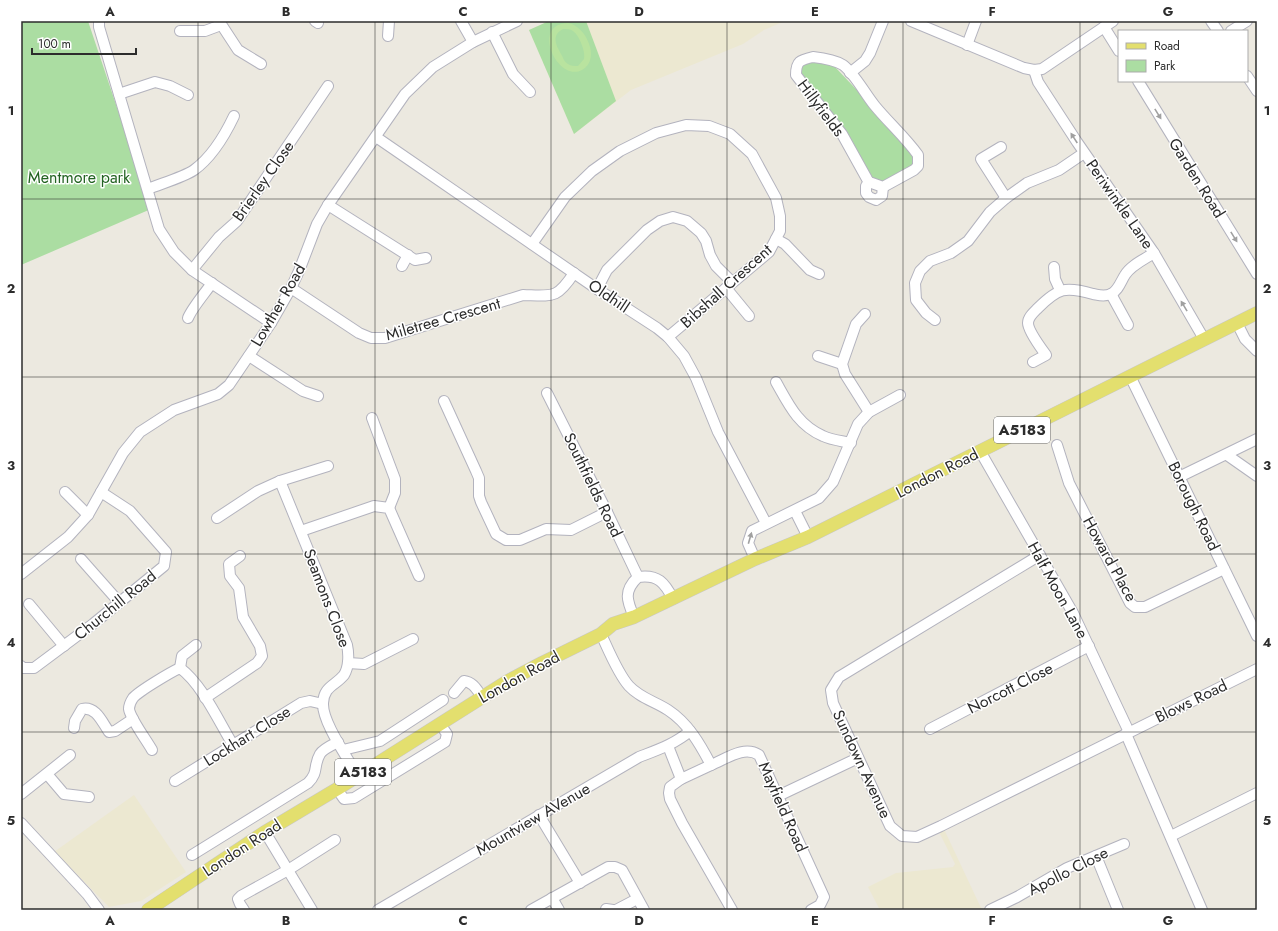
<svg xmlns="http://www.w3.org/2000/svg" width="1278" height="931" viewBox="0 0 1278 931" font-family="Jost,sans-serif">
  <rect width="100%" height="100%" fill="#ece9e0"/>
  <!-- education -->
  <g fill="#ece8d1">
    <polygon points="549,21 785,21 764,30 743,44 631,90 574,134 529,30"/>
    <polygon points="134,795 186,872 141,901 109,907 63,860 54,852"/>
    <polygon points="943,827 982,910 880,910 868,887 896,873 953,867 955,864 938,830"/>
  </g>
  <!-- green -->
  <g fill="#abdda2">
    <polygon points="21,21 88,21 151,209 21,265"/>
    <polygon points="549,21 586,21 616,101 574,134 529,30"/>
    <polygon points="816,61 827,63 835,67 908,144 915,162 912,168 881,183 874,182 800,75 800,68 806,62"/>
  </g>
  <!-- pitch -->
  <path fill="#b9e39f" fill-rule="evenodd" d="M 568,23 C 585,25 602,59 582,70 C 558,83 530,24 568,23 ZM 563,29 C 567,29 570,29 573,31 C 579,35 586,52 584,59 L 578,66 C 574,66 571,66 568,64 C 564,62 563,57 561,54 C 556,45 551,35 563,29 Z"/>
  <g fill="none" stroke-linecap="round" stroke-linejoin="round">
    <defs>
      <g id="minor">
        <polyline points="99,21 99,27 159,229 174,252 192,270 271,323"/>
        <polyline points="219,21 238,50 261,64"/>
        <polyline points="315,21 318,23"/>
        <polyline points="461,21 473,42"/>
        <polyline points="911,21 1024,68 1034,70 1042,69 1113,21"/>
        <polyline points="1211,21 1218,31"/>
        <polyline points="1104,27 1119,51"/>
        <polyline points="180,31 205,31 221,25"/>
        <polyline points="1231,31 1247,21"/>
        <polyline points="492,32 513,74 530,92"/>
        <polyline points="388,36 389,21"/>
        <polyline points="967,45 976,21"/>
        <path d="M 813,57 C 822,58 835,60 843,65 C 855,74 865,94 875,106 C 889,123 905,137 918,155 L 918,166 L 914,170 L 883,187 L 869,182 L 867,179 L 842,134 L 796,75 C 796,61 800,60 813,57 Z"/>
        <polyline points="1034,70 1038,82 1077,142 1154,253 1204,339"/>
        <polyline points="850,73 865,61 870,53 883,21"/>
        <polyline points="1247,76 1257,91"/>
        <polyline points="1138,81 1257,274"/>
        <polyline points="119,94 155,82 170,86 188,95"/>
        <polyline points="376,137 597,289 657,328 668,337 684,356 696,378 718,432 766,523"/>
        <polyline points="1001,147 981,159 1006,198"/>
        <polyline points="869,182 866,186 866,193 869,197 876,200 882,196 883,187"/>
        <path d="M 148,189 C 160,184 184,177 194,170 C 212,157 224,137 234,116"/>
        <polyline points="328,205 415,260 426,258"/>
        <polyline points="776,239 785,244 810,270 819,274"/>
        <polyline points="532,244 565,197 592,171 620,151 656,133 686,125 709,126 730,134 752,154 776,198 780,216 780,231 769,252 668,337"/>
        <polyline points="402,266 408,255"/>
        <polyline points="1054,267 1055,279 1060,290"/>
        <polyline points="192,270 219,237 237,221 328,86"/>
        <path d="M 291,288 L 359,333 L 371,338 L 385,338 L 523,295 C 553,296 557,299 574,273"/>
        <polyline points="726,288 749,316"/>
        <polyline points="597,289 607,270 647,230 660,221 673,217 687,221 701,233 706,241 710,255 716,266 732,282"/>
        <polyline points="1111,294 1128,325"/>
        <polyline points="865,314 856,324 842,364 845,374 869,412"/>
        <path d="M 188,318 C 192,308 205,293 212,283"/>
        <polyline points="935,320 926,313 916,300 915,283 920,271 930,261 951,253 968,241 990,212 1006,198 1027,183 1059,170 1084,153"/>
        <polyline points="1237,323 1245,339 1257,351"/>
        <polyline points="249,356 303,391 318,396"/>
        <polyline points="818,356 842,364"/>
        <path d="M 1033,362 L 1046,355 C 1041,348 1028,331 1028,323 C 1028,317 1034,312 1038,308 C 1058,288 1065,286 1093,294 C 1099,295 1104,297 1111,294 C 1118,291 1121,281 1125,275 C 1131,265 1145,259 1154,253"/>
        <polyline points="1130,376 1257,636"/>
        <path d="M 776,382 C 789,405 798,425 823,436 C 831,440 842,441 851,443"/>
        <polyline points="547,393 607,512 638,577"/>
        <polyline points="444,401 476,471 479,478 479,496 481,502 496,534 506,540 520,540 546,529 571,530 607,512"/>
        <polyline points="372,418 395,479 395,493 389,508"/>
        <polyline points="1057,445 1069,483 1130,603 1135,607 1145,607 1224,569"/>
        <polyline points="980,451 1073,613 1129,732"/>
        <polyline points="1227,455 1257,476"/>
        <polyline points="1179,477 1257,439"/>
        <path d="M 280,481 L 347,645 C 349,654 349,667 344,675 C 335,686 324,686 323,703 C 322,722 348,758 357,775"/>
        <polyline points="65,492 88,515"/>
        <polyline points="795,511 808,537"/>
        <polyline points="217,518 258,491 280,481 328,466"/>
        <polyline points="301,531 374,506 389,508 419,576"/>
        <polyline points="1040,555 839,677 831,690 833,703 890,826 902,836 917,837 941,826 1257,669"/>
        <polyline points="81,559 119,602"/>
        <polyline points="755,559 748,543 752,531 819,498 833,482 858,424 869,412 900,395"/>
        <polyline points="21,574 68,537 88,515 123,453 140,432 174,410 218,394 229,385 271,323 291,288 299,271 317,224 328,205 405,94 433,67 473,42 517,21"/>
        <polyline points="29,604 64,646"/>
        <path d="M 634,617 C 627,601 623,591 638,577 C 658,574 665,583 673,599"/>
        <path d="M 601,634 C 608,649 618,674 629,686 C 640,698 654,701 668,710 C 688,723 700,744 711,765 C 726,759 744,745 759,755 L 824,897 L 820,905 L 811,910"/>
        <polyline points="348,663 364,664 413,639"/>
        <polyline points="21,666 23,668 34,668 93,624 164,566 166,552 130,511 101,492"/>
        <polyline points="180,668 182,656 196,645"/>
        <path d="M 454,693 L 464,681 C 473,682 477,690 482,697"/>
        <polyline points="205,698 257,663 262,656 260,646 243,617 239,588 230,576 229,564 240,556"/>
        <path d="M 74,728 L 75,721 L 82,709 C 96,706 102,722 109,732 L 115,731 L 133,719"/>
        <polyline points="930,729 1089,646"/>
        <polyline points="1126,734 1202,910"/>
        <polyline points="668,746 681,779"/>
        <path d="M 152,750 C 147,741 130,718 129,709 C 129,705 131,701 133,698 C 139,691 171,672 180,668 C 202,684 219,722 233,745"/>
        <polyline points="343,750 380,741 443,700"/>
        <polyline points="711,765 681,779 670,787 669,793 670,799 682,823 732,910"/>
        <polyline points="47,774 64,794 89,797"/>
        <polyline points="175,781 301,703 310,701 323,704"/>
        <polyline points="337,789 344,799 354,798 445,742 447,734 440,724"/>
        <polyline points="21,794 70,755"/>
        <polyline points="778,796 858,758"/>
        <polyline points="539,815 580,883"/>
        <polyline points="21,823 87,894 99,910"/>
        <polyline points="265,832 312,910"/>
        <polyline points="1171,836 1257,793"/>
        <path d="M 192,855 L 308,783 C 319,772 313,766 320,754 C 323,749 332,745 338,742"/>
        <polyline points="1096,856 1118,910"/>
        <polyline points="552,898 559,910"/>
        <polyline points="606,909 613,910"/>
        <polyline points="244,910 240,904 238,899 241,896 288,870 335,840"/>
        <path d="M 378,910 L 639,757 C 657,750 675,744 690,731"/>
        <polyline points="531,910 608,867 615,867 622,870 644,910"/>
        <polyline points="616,910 637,899"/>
        <polyline points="990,910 1017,897 1067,868 1124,844"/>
      </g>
      <polyline id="major" points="148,910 265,832 337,789 508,681 542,663 601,634 613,624 634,617 755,559 808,537 1257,313"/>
    </defs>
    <!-- minor casing -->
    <use href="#minor" stroke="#b3b3be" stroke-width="12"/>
    <!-- major casing -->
    <use href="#major" stroke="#c8c8c8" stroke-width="14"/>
    <!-- minor -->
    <use href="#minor" stroke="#fff" stroke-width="10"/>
    <!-- major -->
    <use href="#major" stroke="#e3df6e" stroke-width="13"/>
  </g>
  <!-- one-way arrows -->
  <defs><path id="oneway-solid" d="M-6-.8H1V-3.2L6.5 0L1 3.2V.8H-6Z"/></defs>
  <g fill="#a0a0a0">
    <use href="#oneway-solid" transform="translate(1158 114) rotate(58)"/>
    <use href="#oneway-solid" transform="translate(1074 138) rotate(-123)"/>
    <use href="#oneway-solid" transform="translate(1234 237) rotate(58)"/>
    <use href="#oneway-solid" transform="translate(1184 306) rotate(-121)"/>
    <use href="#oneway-solid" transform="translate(750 538) rotate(-74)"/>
  </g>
  <!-- grid -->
  <path fill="none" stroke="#2c2c2c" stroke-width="1" stroke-opacity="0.55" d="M 198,21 L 198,910M 375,21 L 375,910M 551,21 L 551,910M 727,21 L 727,910M 903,21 L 903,910M 1080,21 L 1080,910M 21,199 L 1257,199M 21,377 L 1257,377M 21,554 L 1257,554M 21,732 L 1257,732"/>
  <g text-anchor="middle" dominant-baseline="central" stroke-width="3" stroke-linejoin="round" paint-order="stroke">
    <!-- shield labels -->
    <g fill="#fff" stroke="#6b6b6b" stroke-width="1">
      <rect x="994" y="417" width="56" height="26" rx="3"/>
      <rect x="335" y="759" width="56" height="26" rx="3"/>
    </g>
    <g font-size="15" font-weight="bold" fill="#2c2c2c">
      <text x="1022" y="430">A5183</text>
      <text x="363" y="772">A5183</text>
    </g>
    <!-- street labels -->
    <g font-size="16" fill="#2c2c2c" stroke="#fff">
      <text transform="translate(821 108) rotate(53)">Hillyfields</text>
      <text transform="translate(1197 178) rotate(58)">Garden Road</text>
      <text transform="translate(263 181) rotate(-55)">Brierley Close</text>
      <text transform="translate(1120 204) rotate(55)">Periwinkle Lane</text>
      <text transform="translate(726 286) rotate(-42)">Bibshall Crescent</text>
      <text transform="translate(609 296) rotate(34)">Oldhill</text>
      <text transform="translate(278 305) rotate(-60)">Lowther Road</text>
      <text transform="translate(443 319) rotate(-16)">Miletree Crescent</text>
      <text transform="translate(937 473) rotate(-27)">London Road</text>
      <text transform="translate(593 485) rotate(64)">Southfields Road</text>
      <text transform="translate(1194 506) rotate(64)">Borough Road</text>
      <text transform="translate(1110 559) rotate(61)">Howard Place</text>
      <text transform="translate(1058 590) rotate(61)">Half Moon Lane</text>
      <text transform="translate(327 598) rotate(69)">Seamons Close</text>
      <text transform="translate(115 605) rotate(-39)">Churchill Road</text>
      <text transform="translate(519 677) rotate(-29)">London Road</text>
      <text transform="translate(1010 688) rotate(-27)">Norcott Close</text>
      <text transform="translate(1191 701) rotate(-26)">Blows Road</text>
      <text transform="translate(247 736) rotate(-32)">Lockhart Close</text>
      <text transform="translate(862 764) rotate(65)">Sundown Avenue</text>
      <text transform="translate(783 807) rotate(66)">Mayfield Road</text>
      <text transform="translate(533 819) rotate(-30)">Mountview AVenue</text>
      <text transform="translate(242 848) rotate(-33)">London Road</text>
      <text transform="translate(1068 871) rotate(-27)">Apollo Close</text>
    </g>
    <!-- park labels -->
    <g font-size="16" fill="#236322" stroke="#fff">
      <text x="79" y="177">Mentmore park</text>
    </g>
  </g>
  <!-- border -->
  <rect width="1278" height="931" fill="none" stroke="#ffffff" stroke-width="44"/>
  <!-- legend -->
  <rect x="1118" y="30" width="130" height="52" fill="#ffffff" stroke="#ababab"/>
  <rect x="1126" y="43" width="20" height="6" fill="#e3df6e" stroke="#ababab"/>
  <text x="1154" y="50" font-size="12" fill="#2c2c2c">Road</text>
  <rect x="1126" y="60" width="20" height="12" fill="#abdda2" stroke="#ababab"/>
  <text x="1154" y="70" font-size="12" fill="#2c2c2c">Park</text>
  <!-- scale -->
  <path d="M32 48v6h104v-6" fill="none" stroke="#2c2c2c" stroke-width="2"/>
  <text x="38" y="48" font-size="12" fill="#2c2c2c" stroke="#ffffff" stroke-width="3" paint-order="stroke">100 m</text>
  <rect x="22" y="22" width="1234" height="887" fill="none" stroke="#2c2c2c" stroke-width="1.5"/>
  <g font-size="13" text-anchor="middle" font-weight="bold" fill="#2c2c2c">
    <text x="110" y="16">A</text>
    <text x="286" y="16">B</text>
    <text x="463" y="16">C</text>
    <text x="639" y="16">D</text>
    <text x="815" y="16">E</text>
    <text x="992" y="16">F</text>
    <text x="1168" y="16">G</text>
    <text x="11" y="115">1</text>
    <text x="1267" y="115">1</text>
    <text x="11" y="293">2</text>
    <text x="1267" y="293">2</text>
    <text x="11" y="470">3</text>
    <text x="1267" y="470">3</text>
    <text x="11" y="647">4</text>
    <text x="1267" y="647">4</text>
    <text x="11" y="825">5</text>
    <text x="1267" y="825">5</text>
    <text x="110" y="925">A</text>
    <text x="286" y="925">B</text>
    <text x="463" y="925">C</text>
    <text x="639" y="925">D</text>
    <text x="815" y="925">E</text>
    <text x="992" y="925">F</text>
    <text x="1168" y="925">G</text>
  </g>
</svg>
